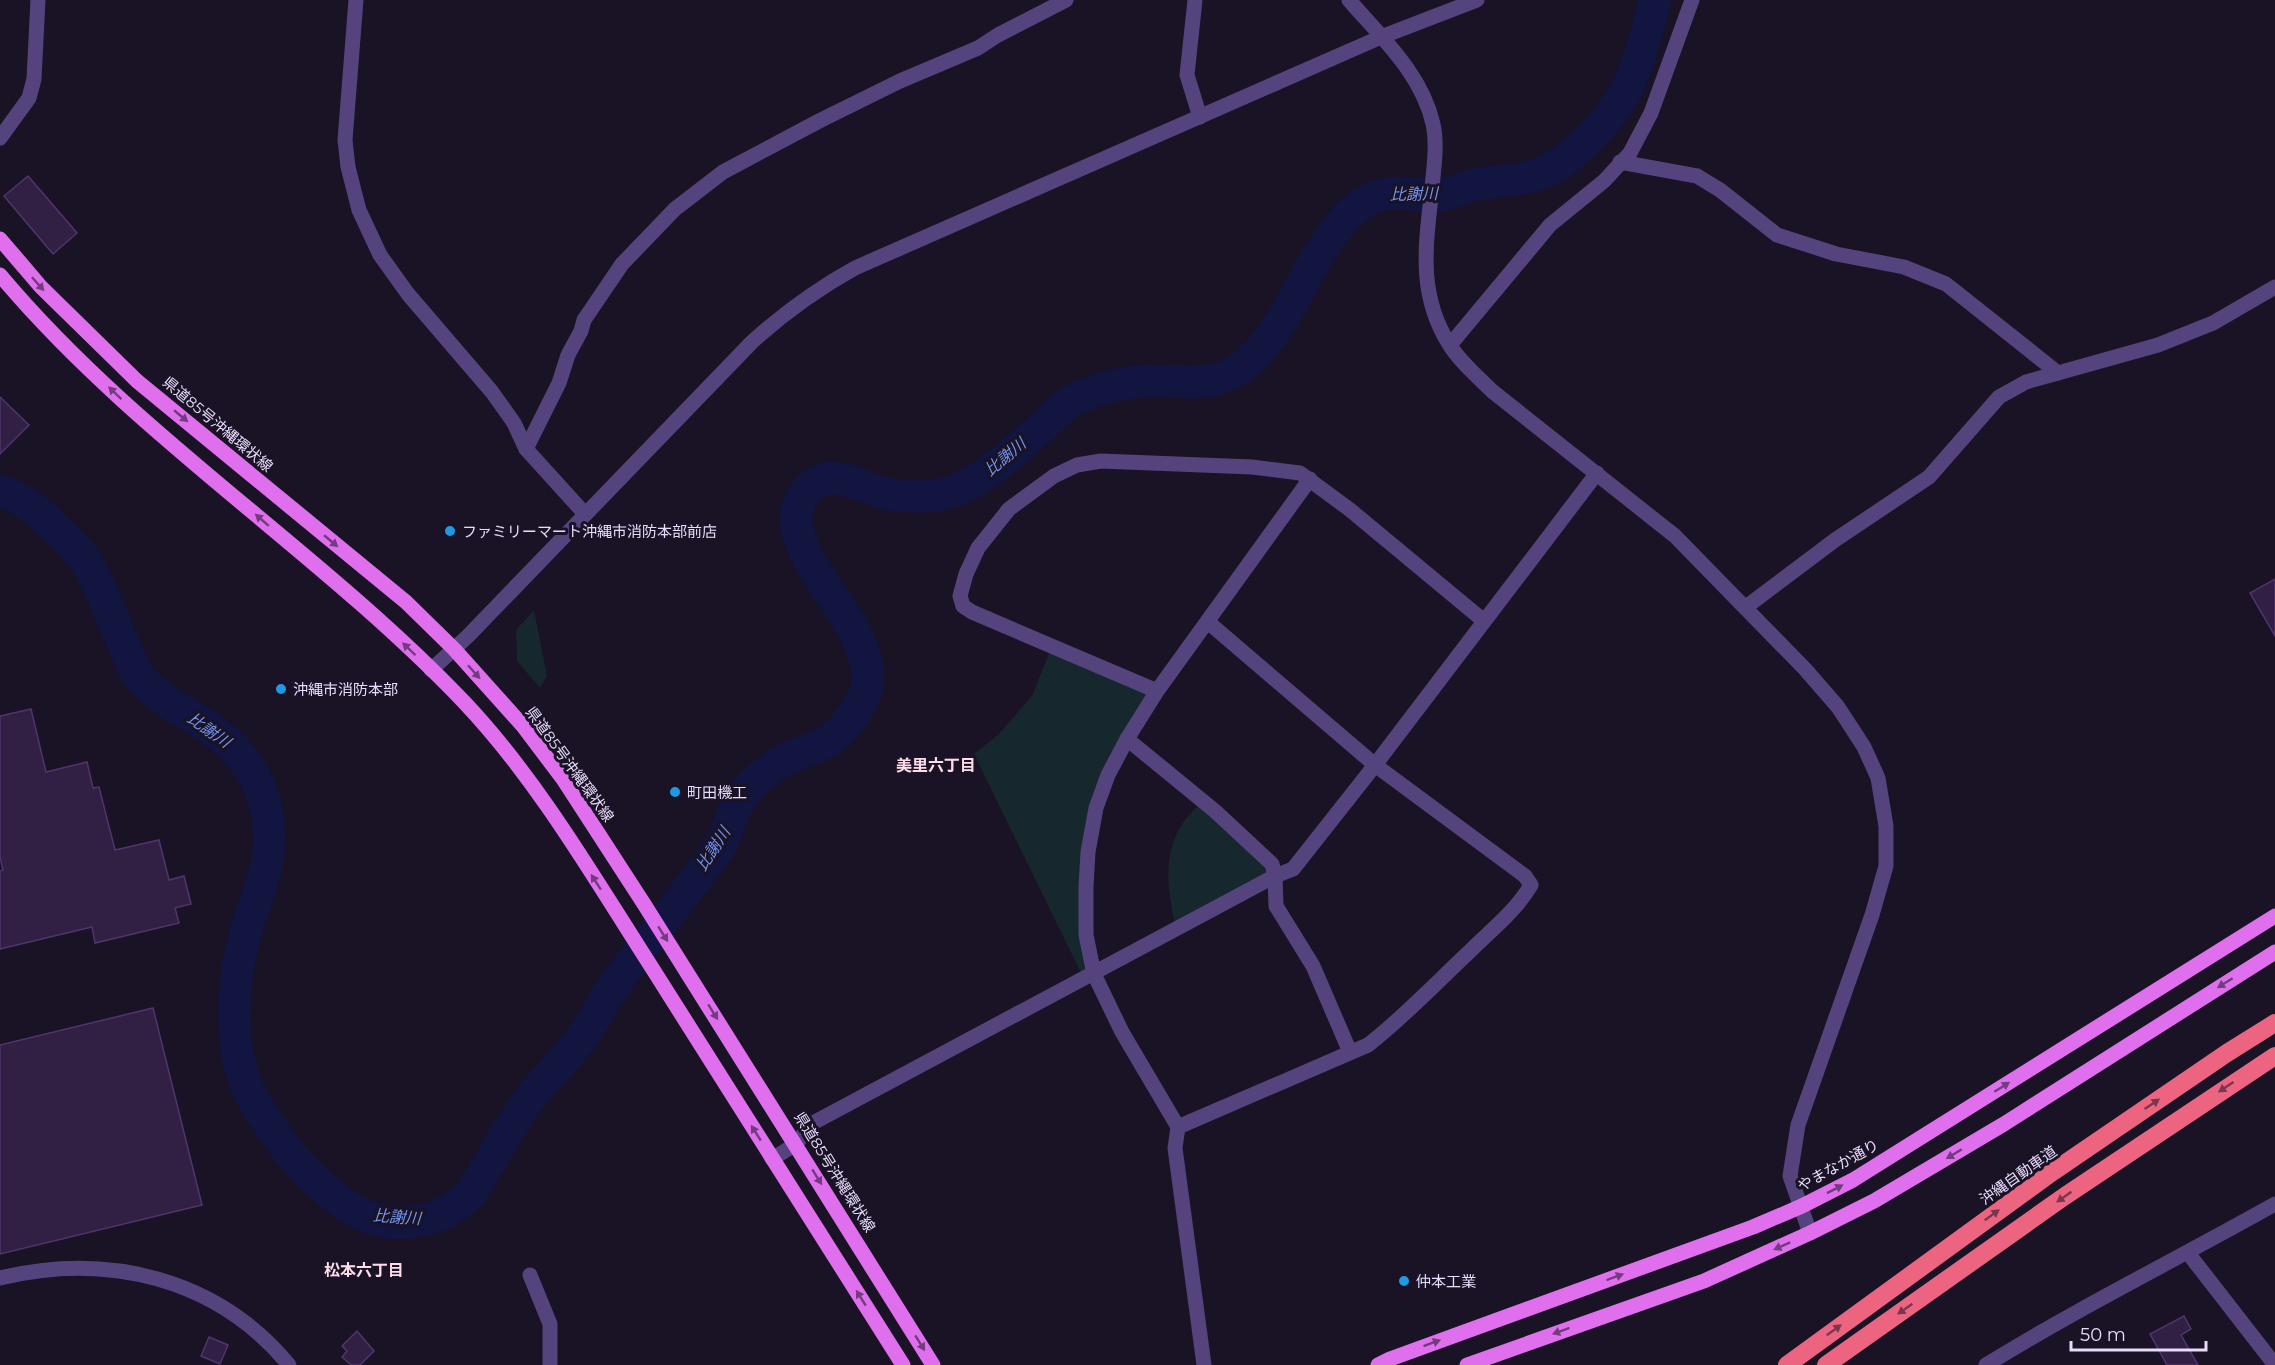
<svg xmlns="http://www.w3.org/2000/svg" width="2275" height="1365" viewBox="0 0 2275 1365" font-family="Montserrat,'Noto Sans JP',sans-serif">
  <rect width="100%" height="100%" fill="#1a1225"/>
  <!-- green -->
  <g fill="#16282e">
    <polygon points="534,610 547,676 540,688 517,661 516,630"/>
    <polygon points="1052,646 1157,691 1127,739 1088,852 1094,974 1084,979 974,754 998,735 1032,696"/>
    <path d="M 1202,801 L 1275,876 L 1176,930 C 1169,895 1161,858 1181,826 C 1186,817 1195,809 1202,801 Z"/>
  </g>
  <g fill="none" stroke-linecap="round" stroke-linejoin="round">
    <!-- river -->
    <path stroke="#11153f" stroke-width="33" d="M 0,491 C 21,497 35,509 50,523 C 61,534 73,544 82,556 C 99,580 109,612 121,638 C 128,652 131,667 141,679 C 159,699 180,709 202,723 C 233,742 256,769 265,805 C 276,847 264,879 250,918 C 233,969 226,1036 247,1087 C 256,1108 272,1128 285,1147 C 305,1173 342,1209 374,1219 C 410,1229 445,1219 471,1193 C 491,1162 508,1127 530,1098 C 546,1078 565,1060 580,1040 C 594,1021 604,999 618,980 C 652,935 689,891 721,844 C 730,829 732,810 742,796 C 752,782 768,770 782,761 C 801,751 824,747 840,732 C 849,722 857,710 863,698 C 895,630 757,548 807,490 C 830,464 860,488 888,494 C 900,496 917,496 929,496 C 976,496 1033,433 1068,403 C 1093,389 1117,383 1146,381 C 1180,380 1212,389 1242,367 C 1296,327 1312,230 1370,199 C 1392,188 1419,197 1442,195 C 1452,194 1462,188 1472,185 C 1495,180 1517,182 1539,174 C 1556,168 1571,156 1584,143 C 1632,99 1639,61 1655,0"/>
  </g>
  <!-- building -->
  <g fill="#312043" stroke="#4f356c" stroke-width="1.5">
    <polygon points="28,176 77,233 53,254 4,196"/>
    <polygon points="0,397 29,425 0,454"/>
    <polygon points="2275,579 2275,636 2250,593"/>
    <polygon points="31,709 46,772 87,762 93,788 99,787 115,850 159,840 169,880 184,876 191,904 175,908 179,923 95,943 92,927 0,949 0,871 3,870 0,857 0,716"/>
    <polygon points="153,1008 202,1205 0,1254 0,1045"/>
    <polygon points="2184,1316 2191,1329 2181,1335 2198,1365 2167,1365 2150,1334"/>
    <polygon points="357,1331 374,1351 360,1365 351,1365 342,1357 347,1351 342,1346"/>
    <polygon points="209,1337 228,1345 220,1364 201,1356"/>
  </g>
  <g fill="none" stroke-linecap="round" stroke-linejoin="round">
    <!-- minor -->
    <g stroke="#55437e" stroke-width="15">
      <polyline points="356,0 345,140 348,167 359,210 380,255 408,294 492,392 514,423 526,449 585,514"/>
      <polyline points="1195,0 1187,75 1200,117"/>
      <path d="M 1349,0 C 1381,37 1422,74 1433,124 C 1438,146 1433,174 1431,197 C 1425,250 1419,296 1449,344 C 1460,362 1477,376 1492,391 L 1675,536 L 1805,669 L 1838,707 L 1864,747 L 1878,778 L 1886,826 L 1886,866 L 1872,915 L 1798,1125 L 1790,1176 L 1810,1233"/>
      <polyline points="0,138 29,98 34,79 38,0"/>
      <polyline points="1620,162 1697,176 1720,190 1777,235 1836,254 1904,267 1946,284 2058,373"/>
      <polyline points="1450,345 1550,225 1604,181 1630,153 1651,113 1692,0"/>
      <polyline points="526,449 559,383 568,355 581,331 584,320 622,264 675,209 723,172 821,120 900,81 978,48 998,35 1066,0"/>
      <polyline points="1746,607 1835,540 1929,477 1999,397 2026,382 2158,345 2213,323 2275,287"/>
      <path d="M 431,670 L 468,636 L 752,342 C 784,313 817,289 855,268 L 1381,37 L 1477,0"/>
      <polyline points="1157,691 972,612 963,606 960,596 966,574 978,548 1009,509 1054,476 1077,465 1101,461 1252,467 1300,473 1349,509 1484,621"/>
      <polyline points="1127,739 1215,811 1272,864 1275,876 1276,906 1313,966 1350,1052"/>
      <path d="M 1178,1127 L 1368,1045 C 1404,1017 1435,984 1468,953 C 1489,932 1516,911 1531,885 L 1525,876 L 1375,765 L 1208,622"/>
      <polyline points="772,1159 796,1144 811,1124 1275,876 1293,869 1375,765 1597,473"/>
      <polyline points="2188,1253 2275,1365"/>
      <polyline points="530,1275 550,1324 550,1365"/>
      <path d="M 0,1278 C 108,1252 217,1278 289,1365"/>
      <polyline points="1204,1365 1175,1148 1178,1127 1122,1032 1094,974 1086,935 1086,887 1088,852 1096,808 1108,775 1127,739 1157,691 1310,479"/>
      <path d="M 1986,1365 C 2080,1307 2179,1258 2275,1204"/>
    </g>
    <!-- major -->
    <g stroke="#e06fed" stroke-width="15">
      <polyline points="0,239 41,287 137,381 406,602 454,649 523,726 563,779 644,904 933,1365"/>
      <path d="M 0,275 C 136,437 319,550 464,702 C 538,780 596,881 654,971 C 737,1103 820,1234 903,1365"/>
      <polyline points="1378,1365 1390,1359 1753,1227 1802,1206 1853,1180 2275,916"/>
      <polyline points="1467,1365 1704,1281 1810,1233 1874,1201 2004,1124 2275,952"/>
    </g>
    <!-- highway -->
    <g stroke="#ec6480" stroke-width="18">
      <polyline points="1787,1365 2051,1173 2227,1053 2275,1023"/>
      <polyline points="1826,1365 2065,1196 2275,1056"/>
    </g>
  </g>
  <!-- one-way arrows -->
  <defs><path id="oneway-solid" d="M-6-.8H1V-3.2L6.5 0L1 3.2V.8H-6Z" transform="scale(1.5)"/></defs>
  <g fill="#733c7f">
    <use href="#oneway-solid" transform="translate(38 284) rotate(48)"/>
    <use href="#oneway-solid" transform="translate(115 393) rotate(-136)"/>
    <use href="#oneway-solid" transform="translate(181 416) rotate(40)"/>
    <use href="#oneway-solid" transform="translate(262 520) rotate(-139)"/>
    <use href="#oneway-solid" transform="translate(331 541) rotate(40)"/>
    <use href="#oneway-solid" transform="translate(409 649) rotate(-136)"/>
    <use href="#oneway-solid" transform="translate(474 672) rotate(48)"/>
    <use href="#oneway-solid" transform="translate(596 882) rotate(-123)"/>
    <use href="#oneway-solid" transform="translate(663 934) rotate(58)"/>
    <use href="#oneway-solid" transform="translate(2225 983) rotate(148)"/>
    <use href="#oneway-solid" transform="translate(713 1012) rotate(58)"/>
    <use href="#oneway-solid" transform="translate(2002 1087) rotate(-32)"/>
    <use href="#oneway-solid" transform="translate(756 1133) rotate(-122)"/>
    <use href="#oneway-solid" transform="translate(1954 1154) rotate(149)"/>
    <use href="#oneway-solid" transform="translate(817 1177) rotate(58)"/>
    <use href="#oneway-solid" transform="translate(1835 1189) rotate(-27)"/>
    <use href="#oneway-solid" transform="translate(1782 1246) rotate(156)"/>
    <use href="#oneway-solid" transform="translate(1615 1277) rotate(-20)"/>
    <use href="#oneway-solid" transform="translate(861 1298) rotate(-122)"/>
    <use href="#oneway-solid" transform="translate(1561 1331) rotate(160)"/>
    <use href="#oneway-solid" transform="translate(920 1343) rotate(58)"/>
    <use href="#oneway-solid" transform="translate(1432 1343) rotate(-20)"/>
  </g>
  <g fill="#78374e">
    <use href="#oneway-solid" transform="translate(2226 1087) rotate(146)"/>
    <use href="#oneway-solid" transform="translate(2152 1104) rotate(-34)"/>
    <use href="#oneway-solid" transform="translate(2064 1197) rotate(145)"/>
    <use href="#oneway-solid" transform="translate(1992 1215) rotate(-36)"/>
    <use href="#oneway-solid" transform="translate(1905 1309) rotate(145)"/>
    <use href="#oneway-solid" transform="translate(1834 1330) rotate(-36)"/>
  </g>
  <!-- markers -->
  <g fill="#1e99e3" stroke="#1a1225" stroke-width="2">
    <circle cx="450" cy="531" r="6"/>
    <circle cx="281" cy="689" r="6"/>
    <circle cx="675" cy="792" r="6"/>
    <circle cx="1404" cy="1281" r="6"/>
  </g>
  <g text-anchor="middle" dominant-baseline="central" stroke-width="6" stroke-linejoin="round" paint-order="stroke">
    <!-- street labels -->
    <g font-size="15" fill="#e7dafa" stroke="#1a1225">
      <text transform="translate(218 424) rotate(40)">県道85号沖縄環状線</text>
      <text transform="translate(570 764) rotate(54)">県道85号沖縄環状線</text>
      <text transform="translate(1838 1165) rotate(-29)">やまなか通り</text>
      <text transform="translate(835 1172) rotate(58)">県道85号沖縄環状線</text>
      <text transform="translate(2018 1175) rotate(-35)">沖縄自動車道</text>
    </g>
    <!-- poi labels -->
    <g font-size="15" fill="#e7dafa" stroke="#1a1225" text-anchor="start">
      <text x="462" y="531">ファミリーマート沖縄市消防本部前店</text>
      <text x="293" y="689">沖縄市消防本部</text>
      <text x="687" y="792">町田機工</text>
      <text x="1416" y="1281">仲本工業</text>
    </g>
    <!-- water labels -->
    <g font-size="16" font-style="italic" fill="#7595ee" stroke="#1a1225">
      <text transform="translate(1414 194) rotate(-1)">比謝川</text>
      <text transform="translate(1005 457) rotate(-40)">比謝川</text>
      <text transform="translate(209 730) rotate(35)">比謝川</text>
      <text transform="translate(713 849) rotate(-57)">比謝川</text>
      <text transform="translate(397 1217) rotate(4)">比謝川</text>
    </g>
    <!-- neighbourhood labels -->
    <g font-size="16" font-weight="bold" fill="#fbdce7" stroke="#1a1225">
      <text x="936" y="765">美里六丁目</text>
      <text x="364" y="1270">松本六丁目</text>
    </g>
  </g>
  <!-- scale -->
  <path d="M2071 1341v9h135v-9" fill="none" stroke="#e7dafa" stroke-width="3"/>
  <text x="2080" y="1341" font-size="18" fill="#e7dafa" stroke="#1a1225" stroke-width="4.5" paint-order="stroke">50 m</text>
</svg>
